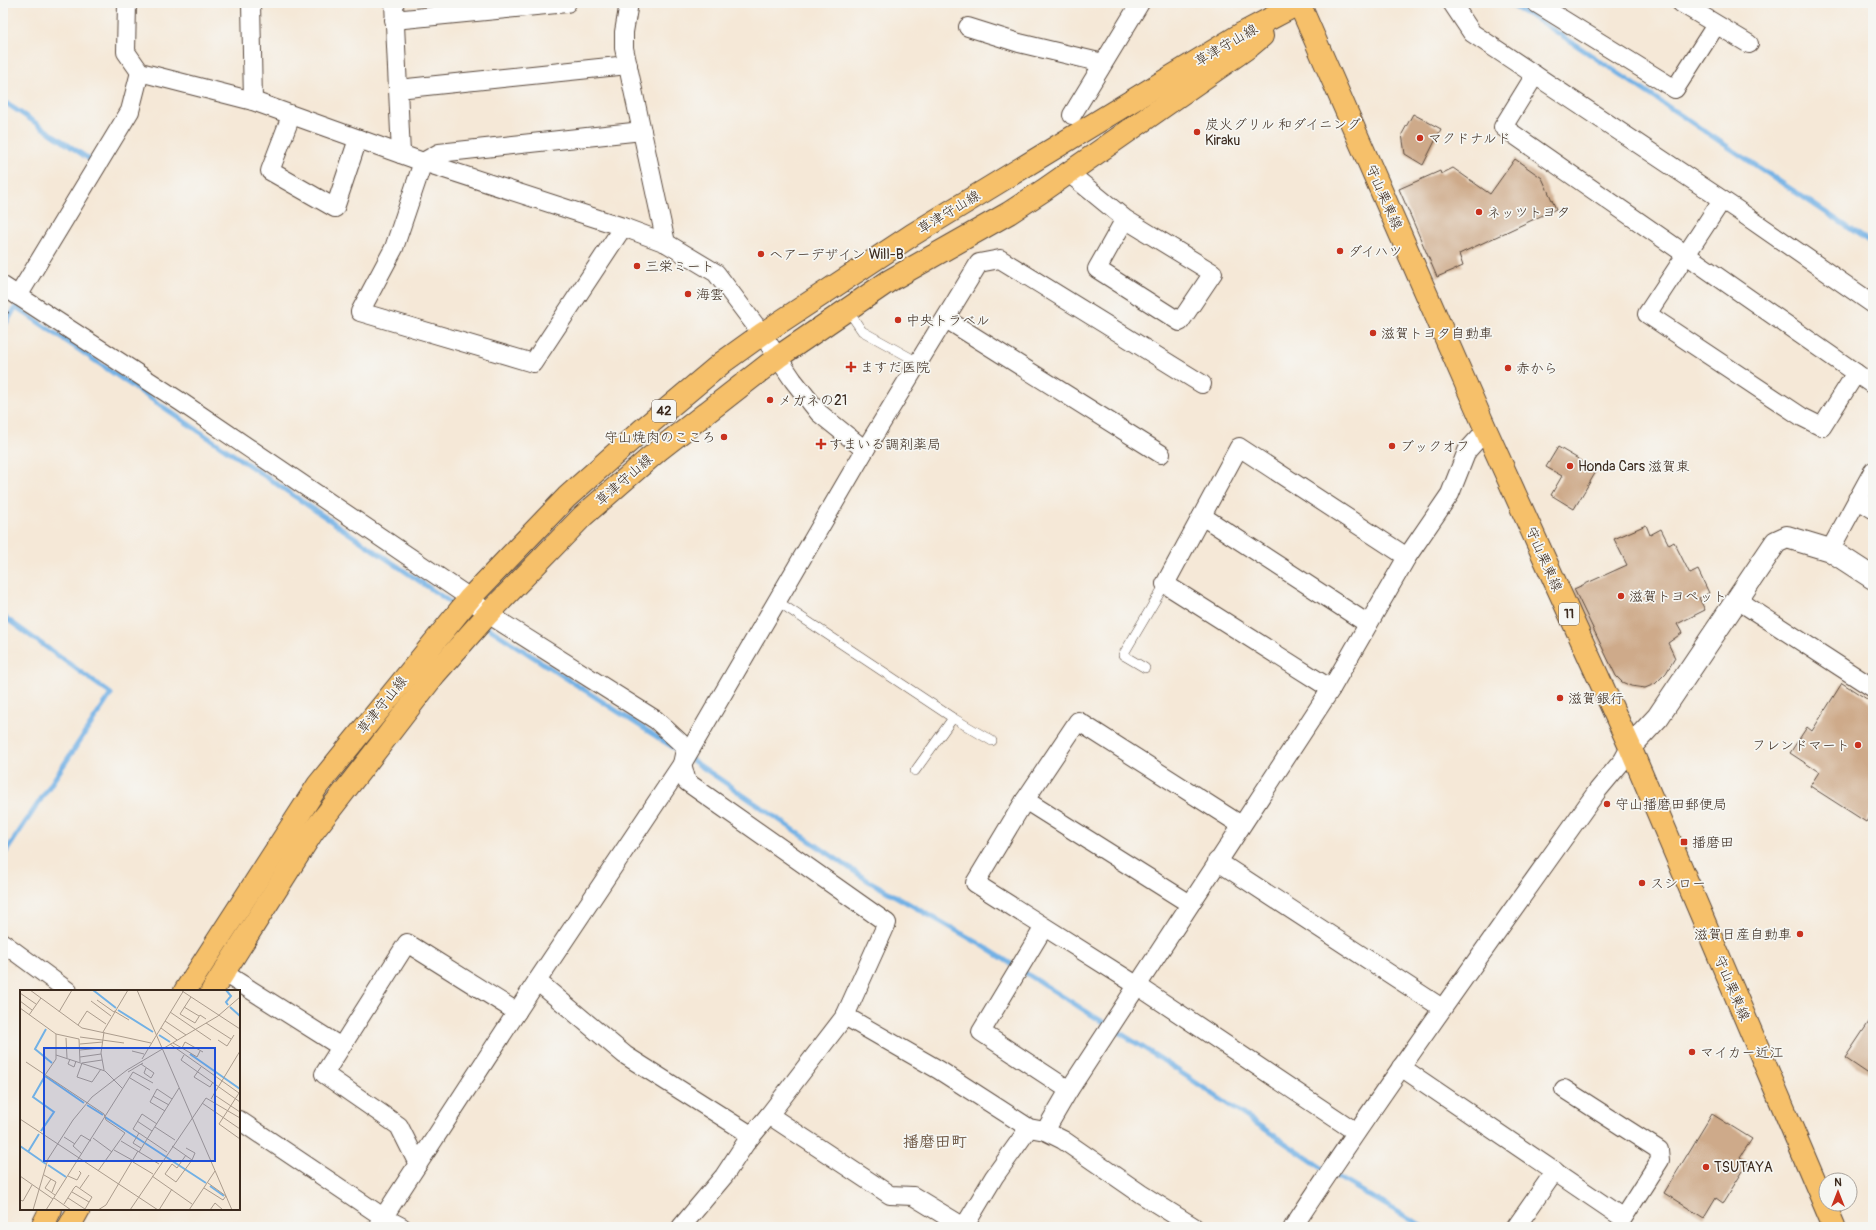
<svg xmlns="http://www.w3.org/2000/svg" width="1876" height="1230" viewBox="0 0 1876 1230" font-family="Pangolin,'Klee One',sans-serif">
  <rect width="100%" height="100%" fill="#f6f6f2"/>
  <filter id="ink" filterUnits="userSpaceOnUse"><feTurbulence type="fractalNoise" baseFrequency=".025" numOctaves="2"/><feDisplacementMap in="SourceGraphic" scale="8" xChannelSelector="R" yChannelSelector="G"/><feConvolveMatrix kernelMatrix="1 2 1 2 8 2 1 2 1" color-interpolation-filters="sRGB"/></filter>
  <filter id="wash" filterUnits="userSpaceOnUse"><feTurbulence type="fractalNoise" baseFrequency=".012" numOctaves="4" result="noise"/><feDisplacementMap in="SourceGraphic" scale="16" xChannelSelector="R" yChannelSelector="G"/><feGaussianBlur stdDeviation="0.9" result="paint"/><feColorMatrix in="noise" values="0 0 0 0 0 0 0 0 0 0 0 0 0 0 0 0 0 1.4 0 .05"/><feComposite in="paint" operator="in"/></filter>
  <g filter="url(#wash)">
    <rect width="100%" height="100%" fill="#f5e8d7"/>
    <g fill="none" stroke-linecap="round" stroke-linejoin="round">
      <!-- stream -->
      <g stroke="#72b1e5" stroke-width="5">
        <polyline points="1507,3 1543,23 1873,244"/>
        <polyline points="3,101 95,163"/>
        <polyline points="16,307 456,606"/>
        <polyline points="3,328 17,305"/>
        <polyline points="3,616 111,694 3,856"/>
        <polyline points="484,625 674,748"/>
        <polyline points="689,758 867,880 980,944 1158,1057 1322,1168 1424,1227"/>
      </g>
    </g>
    <g id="blocks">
      <!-- building -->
      <g fill="#ceaa8a">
        <polygon points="1413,114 1441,129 1423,165 1405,154 1402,134"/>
        <polygon points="1515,159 1542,178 1556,209 1459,254 1463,266 1437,277 1399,189 1440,171 1441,174 1453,168 1490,194"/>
        <polygon points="1558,447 1597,470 1574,509 1551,495 1562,476 1546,467"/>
        <polygon points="1646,525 1650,535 1661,529 1669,545 1674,542 1690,574 1698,570 1709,593 1699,598 1705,610 1677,624 1682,633 1668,643 1675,658 1666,673 1655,684 1645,688 1631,686 1622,682 1616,676 1574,589 1627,565 1614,539"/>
        <polygon points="1842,683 1873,703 1873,811 1866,822 1810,786 1819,772 1790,753 1807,727 1812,731"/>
        <polygon points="1873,1016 1873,1077 1845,1058"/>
        <polygon points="1712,1114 1752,1139 1740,1157 1748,1163 1723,1203 1716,1198 1704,1218 1664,1193"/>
      </g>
    </g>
  </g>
  <g filter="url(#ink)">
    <use href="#blocks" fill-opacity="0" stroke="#57463a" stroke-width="1"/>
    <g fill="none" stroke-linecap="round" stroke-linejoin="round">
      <defs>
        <g id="service">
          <polyline points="847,309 862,331 918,362"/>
          <polyline points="777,601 953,718 992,741"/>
          <polyline points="1145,668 1123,655 1165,584"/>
          <polyline points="915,771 953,718"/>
        </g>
        <g id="minor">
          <polyline points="127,3 126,52 140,72 253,101 423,162 623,227 666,243 716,273 762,334 793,380 819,413 865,450"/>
          <polyline points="251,3 253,101"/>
          <polyline points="394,3 401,154"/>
          <polyline points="629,3 624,32 624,48 666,243"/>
          <polyline points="1452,3 1472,33 1736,209 1873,304"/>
          <polyline points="1536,3 1675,89 1716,25"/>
          <polyline points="1681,3 1749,44"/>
          <polyline points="394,20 567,3"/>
          <polyline points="968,27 1019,43 1103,63"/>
          <polyline points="1535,75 1503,127 1873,385"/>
          <polyline points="398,89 628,65"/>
          <polyline points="1072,115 1140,3"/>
          <polyline points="291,116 270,171 335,208 358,139"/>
          <polyline points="1069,173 1125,219 1213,273 1180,322 1097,269 1125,219"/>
          <polyline points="1722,200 1647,314 1802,417 1822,427 1856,373"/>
          <polyline points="623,227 533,363 360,312 394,248 423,162 439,153 642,131"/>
          <polyline points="3,286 181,402 470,598 488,614 656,720 683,745 685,750 682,764 687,782 887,923 845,1016 769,1115 745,1144 724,1176 681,1227"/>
          <polyline points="18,296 130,111 140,72"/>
          <polyline points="946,319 1161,454"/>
          <polyline points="1857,499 1873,509"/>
          <polyline points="1202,516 1368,624"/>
          <polyline points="1830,550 1873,471"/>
          <polyline points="1736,599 1873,688"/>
          <polyline points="1331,689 1165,584 1239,447 1407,557"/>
          <polyline points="1025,800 1190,904"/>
          <polyline points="1241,825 1078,721 1025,800 975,883 1138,986 1356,1132"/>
          <polyline points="1217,861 1442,1008"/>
          <polyline points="1044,927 981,1032 1069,1090"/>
          <polyline points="3,943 68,991"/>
          <polyline points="224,973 341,1047"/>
          <polyline points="537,981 625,1055 751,1135"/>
          <polyline points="845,1016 939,1070 1029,1128 1045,1131 1063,1140 1141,1194 1194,1227"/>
          <polyline points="1401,1067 1623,1218 1660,1160 1659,1150 1564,1089"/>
          <polyline points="769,1115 890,1195 913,1196 964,1227 994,1177 1029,1128"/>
          <polyline points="239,1120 383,1217 402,1227"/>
          <polyline points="1045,1131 1069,1090 1331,689 1407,557 1450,494 1467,451 1486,430"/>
          <polyline points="418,1164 399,1126 324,1074 407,943 517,1012"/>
          <polyline points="377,1227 537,981 682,764 865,450 979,263 1000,259 1202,384"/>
          <path d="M 1293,1227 C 1391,1078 1495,935 1598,790 L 1623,760 L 1630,747"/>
          <polyline points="1516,1227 1555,1171"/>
        </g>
        <polyline id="tertiary" points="1630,747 1658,717 1776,542 1787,537 1830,550 1873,578"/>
        <g id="primary">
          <polyline points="1299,3 1486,430 1630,747 1834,1227"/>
          <polyline points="185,991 318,785 470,598 567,497 642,430 723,362 762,334 912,235 1243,33 1300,3"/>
          <polyline points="212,991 312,833 385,739 435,674 488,614 583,516 660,449 778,357 889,281 1009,213 1044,190 1250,46 1262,36"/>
          <polyline points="42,1227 51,1209"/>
          <polyline points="69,1227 79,1209"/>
        </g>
      </defs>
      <!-- service casing -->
      <use href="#service" stroke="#57463a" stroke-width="10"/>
      <!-- minor casing -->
      <use href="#minor" stroke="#57463a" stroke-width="20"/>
      <!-- tertiary casing -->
      <use href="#tertiary" stroke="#57463a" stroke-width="24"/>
      <!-- primary casing -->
      <use href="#primary" stroke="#57463a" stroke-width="24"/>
      <!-- path -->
      <polyline stroke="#57463a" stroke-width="2.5" stroke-dasharray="3 3" stroke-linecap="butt" points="3,319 9,310"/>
      <!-- service -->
      <use href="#service" stroke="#fff" stroke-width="9"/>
      <!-- minor -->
      <use href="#minor" stroke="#fff" stroke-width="18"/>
      <!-- tertiary -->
      <use href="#tertiary" stroke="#fff" stroke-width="22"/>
      <!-- primary -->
      <use href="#primary" stroke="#f6c06b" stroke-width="22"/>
    </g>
  </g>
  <!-- markers -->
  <g fill="#c8321e" stroke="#f6f6f2" stroke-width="1.5">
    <circle cx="1197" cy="132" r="4"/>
    <circle cx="1420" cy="138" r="4"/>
    <circle cx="1479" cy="212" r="4"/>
    <circle cx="1340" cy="251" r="4"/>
    <circle cx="761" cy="254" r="4"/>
    <circle cx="637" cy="266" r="4"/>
    <circle cx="688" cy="294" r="4"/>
    <circle cx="898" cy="320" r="4"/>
    <circle cx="1373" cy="333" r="4"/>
    <path d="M849 361h4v4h4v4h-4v4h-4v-4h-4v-4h4z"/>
    <circle cx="1508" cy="368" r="4"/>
    <circle cx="770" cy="400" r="4"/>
    <circle cx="724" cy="437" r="4"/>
    <path d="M819 438h4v4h4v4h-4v4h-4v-4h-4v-4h4z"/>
    <circle cx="1392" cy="446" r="4"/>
    <circle cx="1570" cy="466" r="4"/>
    <circle cx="1621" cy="596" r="4"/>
    <circle cx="1560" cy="698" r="4"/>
    <circle cx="1858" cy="745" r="4"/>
    <circle cx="1607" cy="804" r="4"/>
    <rect x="1680" y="838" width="8" height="8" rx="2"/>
    <circle cx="1642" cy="883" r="4"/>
    <circle cx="1800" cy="934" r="4"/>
    <circle cx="1692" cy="1052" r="4"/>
    <circle cx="1706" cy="1167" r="4"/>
  </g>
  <g text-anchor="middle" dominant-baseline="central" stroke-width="3.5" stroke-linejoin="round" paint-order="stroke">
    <!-- shield labels -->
    <g fill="#f6f6f2" stroke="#73675e" stroke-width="1">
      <rect x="652" y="400" width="24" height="22" rx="3"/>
      <rect x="1559" y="603" width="20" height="22" rx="3"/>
    </g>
    <g font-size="13" font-weight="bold" fill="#3b2a1e">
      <text x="664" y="411">42</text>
      <text x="1569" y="614">11</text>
    </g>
    <!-- street labels -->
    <g font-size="14" fill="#3b2a1e" stroke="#f6f6f2">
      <text transform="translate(1226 45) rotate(-30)">草津守山線</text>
      <text transform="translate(1384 197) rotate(66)">守山栗東線</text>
      <text transform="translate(949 212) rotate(-31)">草津守山線</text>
      <text transform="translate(624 480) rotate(-41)">草津守山線</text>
      <text transform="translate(1544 559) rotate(66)">守山栗東線</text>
      <text transform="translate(382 705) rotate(-51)">草津守山線</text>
      <text transform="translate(1732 988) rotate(67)">守山栗東線</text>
    </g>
    <!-- poi labels -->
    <g font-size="14" fill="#3b2a1e" stroke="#f6f6f2" text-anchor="start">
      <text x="1205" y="124">炭火グリル 和ダイニング<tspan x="1205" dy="16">Kiraku</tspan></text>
      <text x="1428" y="138">マクドナルド</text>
      <text x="1487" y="212">ネッツトヨタ</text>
      <text x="1348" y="251">ダイハツ</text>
      <text x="769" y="254">ヘアーデザイン Will-B</text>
      <text x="645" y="266">三栄ミート</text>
      <text x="696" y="294">海雲</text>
      <text x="906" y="320">中央トラベル</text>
      <text x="1381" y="333">滋賀トヨタ自動車</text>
      <text x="860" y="367">ますだ医院</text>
      <text x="1516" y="368">赤から</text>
      <text x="778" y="400">メガネの21</text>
      <text x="716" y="437" text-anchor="end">守山焼肉のこころ</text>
      <text x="829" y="444">すまいる調剤薬局</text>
      <text x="1400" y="446">ブックオフ</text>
      <text x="1578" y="466">Honda Cars 滋賀東</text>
      <text x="1629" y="596">滋賀トヨペット</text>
      <text x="1568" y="698">滋賀銀行</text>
      <text x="1850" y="745" text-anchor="end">フレンドマート</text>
      <text x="1615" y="804">守山播磨田郵便局</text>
      <text x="1692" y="842">播磨田</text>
      <text x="1650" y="883">スシロー</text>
      <text x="1792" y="934" text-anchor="end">滋賀日産自動車</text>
      <text x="1700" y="1052">マイカー近江</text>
      <text x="1714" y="1167">TSUTAYA</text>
    </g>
    <!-- quarter labels -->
    <g font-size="16" font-weight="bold" fill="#6e5744" stroke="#f6f6f2">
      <text x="935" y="1142">播磨田町</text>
    </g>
  </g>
  <!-- overview -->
  <g transform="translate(20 990)">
    <rect width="220" height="220" fill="#f5e8d7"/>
    <path fill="none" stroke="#72b1e5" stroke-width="2" d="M 73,0 L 96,18M 206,0 L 211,6 L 206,12 L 208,15M 210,17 L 220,26M 98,20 L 133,42M 26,39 L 15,59 L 32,73M 139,45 L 150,52M 170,64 L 220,99M 25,86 L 64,113M 67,115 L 83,125M 85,127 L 186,193M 21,141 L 34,122 L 13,107 L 25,86M 0,156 L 26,174M 8,162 L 19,144M 28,175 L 46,187M 190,196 L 204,206"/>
    <path fill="none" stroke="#ab9c8d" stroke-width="1" d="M 10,0 L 62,38 L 131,53M 117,0 L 212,220M 162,1 L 220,39M 0,3 L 16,14M 171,7 L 160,24 L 175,33 L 180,25 L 186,29M 77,10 L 94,22M 0,11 L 12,20M 71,11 L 91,26M 164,17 L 179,26M 0,18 L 36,44 L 36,69 L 25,85M 94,21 L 109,30M 39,22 L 52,0M 150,22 L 191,50M 9,25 L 21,8M 145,31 L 166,45M 186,33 L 211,49M 58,35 L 67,21 L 86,34M 141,38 L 157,50M 83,42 L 108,0M 84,42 L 81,63 L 84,80M 36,44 L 59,49 L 60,72M 60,47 L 104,53M 46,48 L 47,68M 198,50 L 207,56 L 214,45M 153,53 L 162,58 L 165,52 L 183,62M 60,54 L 83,52M 150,54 L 219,103 L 199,134 L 220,149M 162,58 L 177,67 L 180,61M 60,60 L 81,58M 112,61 L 124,64M 36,65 L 85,81 L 103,99M 164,65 L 161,70 L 220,112M 60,67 L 81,64M 50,69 L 48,74 L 54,77 L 56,71M 122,69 L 164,0M 6,72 L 84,124 L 86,130 L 105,143 L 78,181M 121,74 L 134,83 L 131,88 L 124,83 L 126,78M 181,77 L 174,87 L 190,97 L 193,92M 81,79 L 72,92 L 57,87 L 62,73 L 82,70M 108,82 L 123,73M 110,88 L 130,100M 193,104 L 220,122M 133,106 L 149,115M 191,109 L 220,61M 182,113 L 220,139M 145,121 L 130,112 L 137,99 L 152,109M 0,129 L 138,220M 117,131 L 132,141M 137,134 L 122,124 L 113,139 L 147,162M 135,137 L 155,150M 119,143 L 113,153 L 121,158M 44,147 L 55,154M 73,148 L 92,162M 101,151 L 139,174M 152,156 L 172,170 L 175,163 L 166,158M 94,160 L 112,170M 119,162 L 159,98M 62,164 L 53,156 L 61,145 L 71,151M 166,165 L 157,178 L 152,174 L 145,184 L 156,192 L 172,170M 113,172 L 133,184M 24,185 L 36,192 L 32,202M 0,186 L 33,209M 48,186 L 57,190 L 61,183 L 59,181M 132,186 L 172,214M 31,189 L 25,198 L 35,205M 60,198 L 69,185M 184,198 L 203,210 L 206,206 L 188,193M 52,202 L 69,212M 34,208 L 51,220M 0,210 L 3,211 L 12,195M 44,214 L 54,198 L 56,196 L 72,207 L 65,219 L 48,208M 13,220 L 28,169 L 53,130 L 72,107 L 107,80 L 198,26 L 220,7M 26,220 L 113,82 L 133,93M 78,220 L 86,215 L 118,161M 110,220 L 186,108 L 220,128M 139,220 L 152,199M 169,220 L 195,181M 190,220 L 195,213 L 203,220"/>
    <path fill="#1d4ed8" fill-opacity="0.15" stroke="#1d4ed8" stroke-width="2" d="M 24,58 L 195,58 L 195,171 L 24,171 Z"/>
    <rect width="220" height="220" fill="none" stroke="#3b2a1e" stroke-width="2"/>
  </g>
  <!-- margin -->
  <rect width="1876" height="1230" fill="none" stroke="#f6f6f2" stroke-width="16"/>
  <!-- north arrow -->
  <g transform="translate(1838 1192)"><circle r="19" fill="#f6f6f2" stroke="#aba49d"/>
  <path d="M0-3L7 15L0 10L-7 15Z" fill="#c8321e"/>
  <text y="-6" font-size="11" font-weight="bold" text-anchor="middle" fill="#3b2a1e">N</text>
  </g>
</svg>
